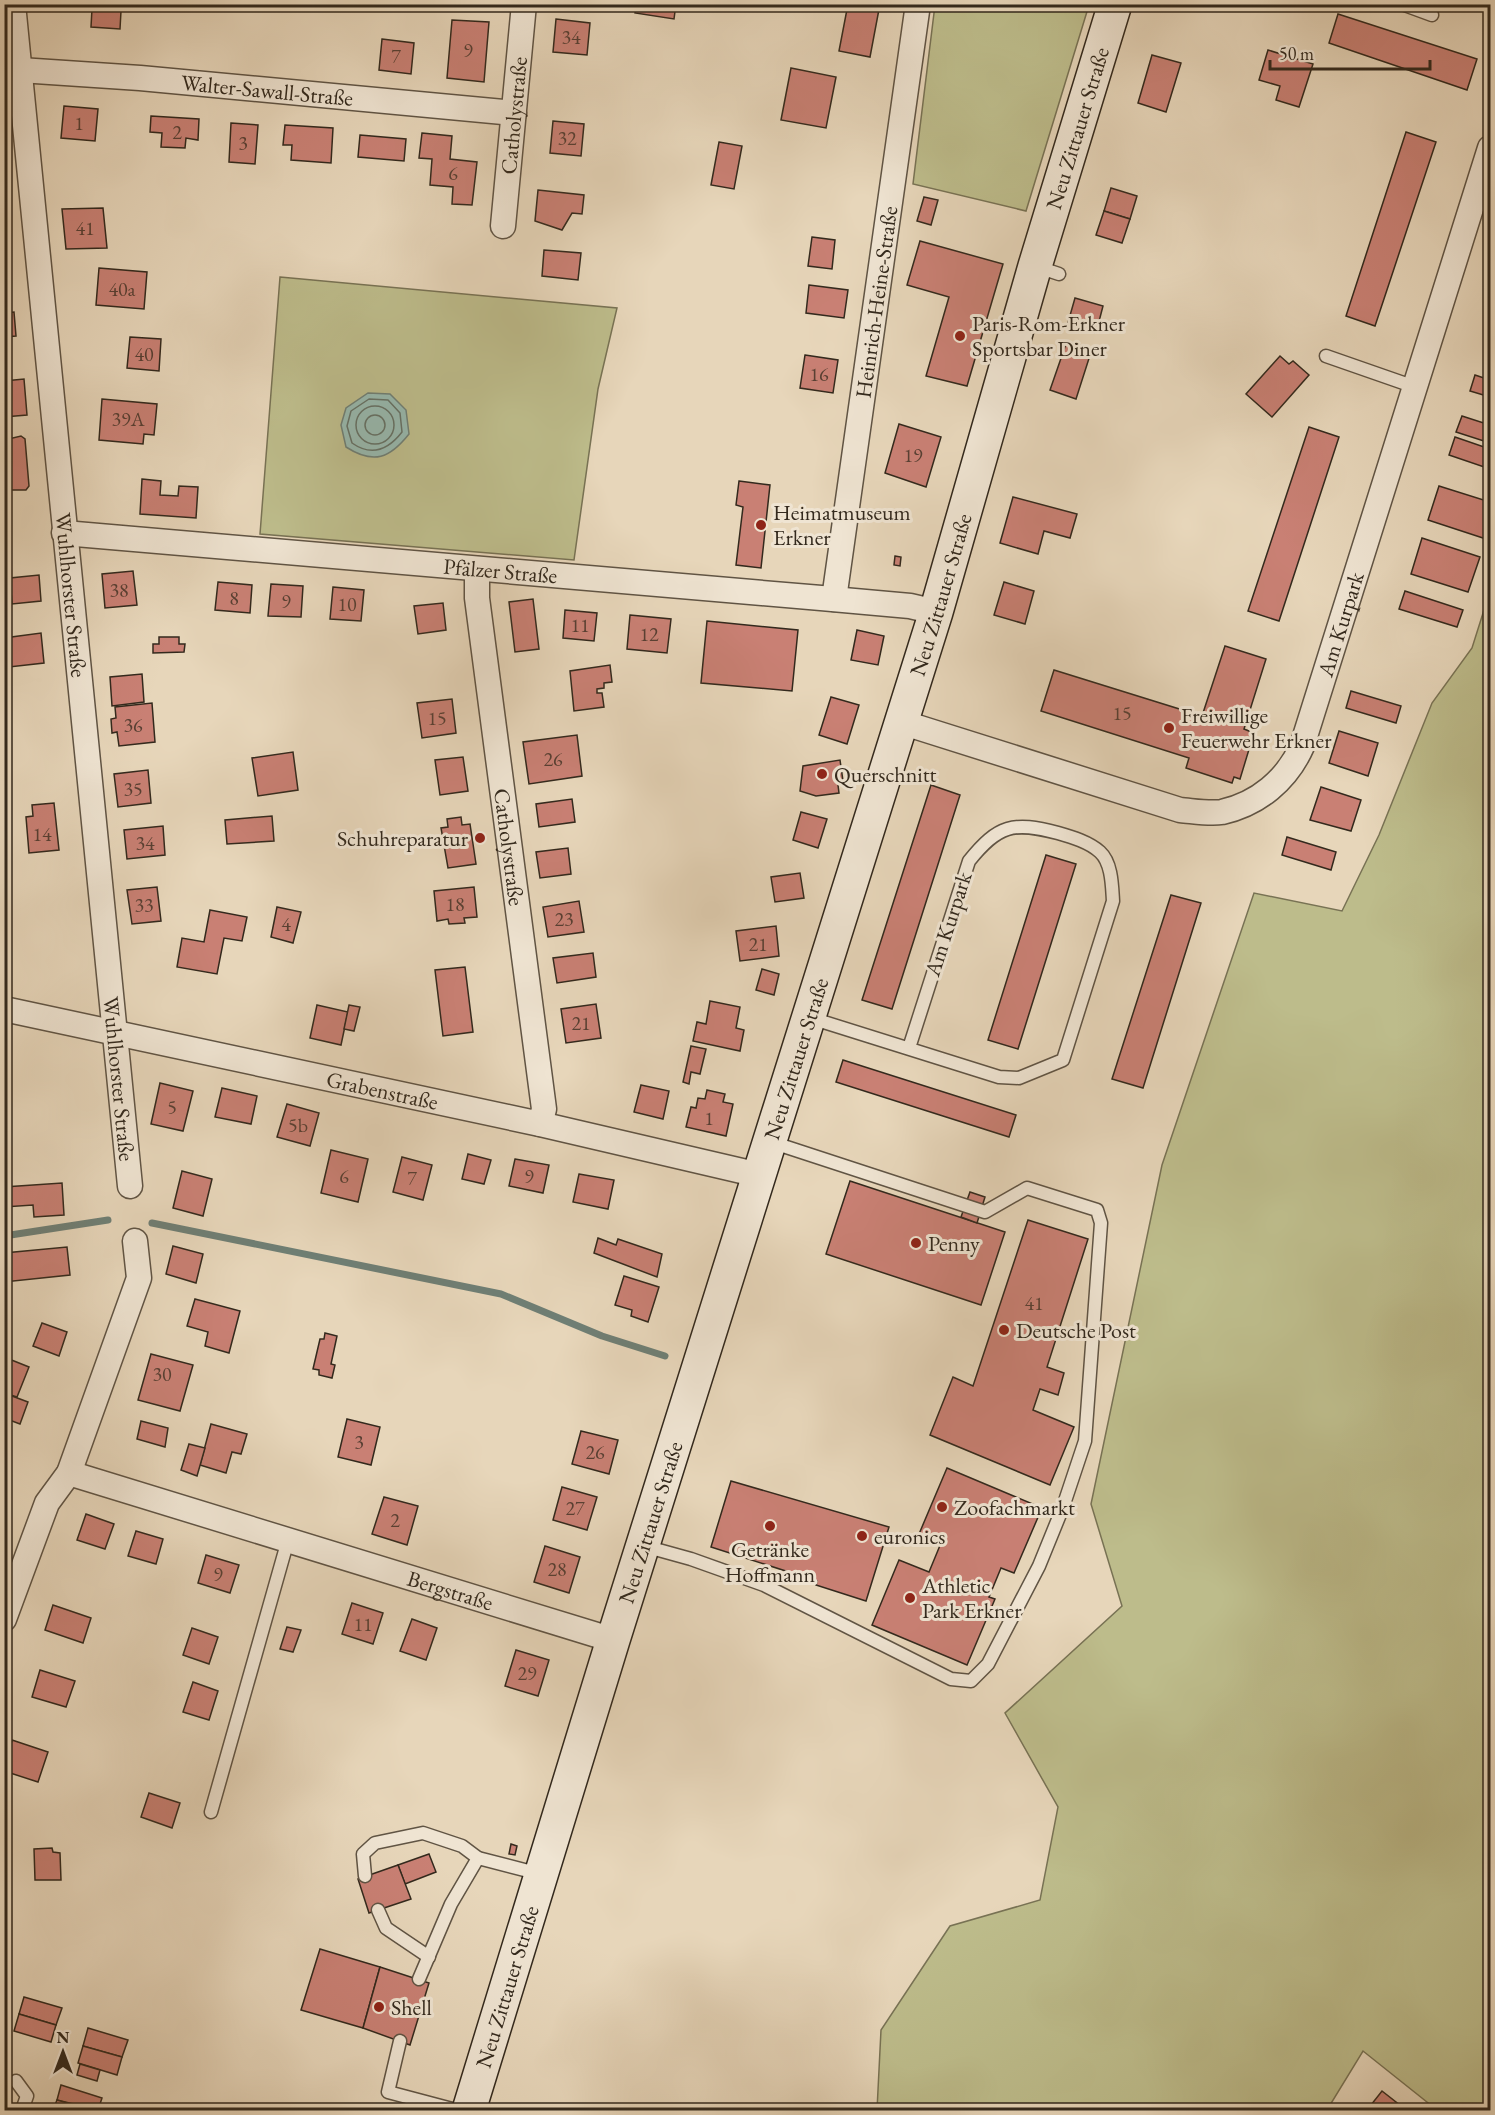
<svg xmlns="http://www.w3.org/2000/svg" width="1495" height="2115" viewBox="0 0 1495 2115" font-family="'EB Garamond',serif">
  <rect width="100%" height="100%" fill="#e7d6ba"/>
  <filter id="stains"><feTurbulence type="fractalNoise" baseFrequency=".00333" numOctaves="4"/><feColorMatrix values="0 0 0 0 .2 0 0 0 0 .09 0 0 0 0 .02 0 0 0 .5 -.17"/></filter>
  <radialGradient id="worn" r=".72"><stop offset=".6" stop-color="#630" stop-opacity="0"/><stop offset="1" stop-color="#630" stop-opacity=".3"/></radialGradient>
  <!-- green -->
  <g fill="#bdbc8b" stroke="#787254" stroke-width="1.5">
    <polygon points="935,5 1089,5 1026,211 913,184"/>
    <polygon points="280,277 617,308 598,389 574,560 260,534"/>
    <polygon points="1490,591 1490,2110 1437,2110 1363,2051 1327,2110 877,2110 881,2030 950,1926 1040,1900 1058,1807 1005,1713 1122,1606 1091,1504 1162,1165 1254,893 1342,911 1379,835 1432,703 1472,648"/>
  </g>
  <!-- water -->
  <path fill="#97b9af" stroke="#6f7f75" stroke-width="1.5" d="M 368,393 L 390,394 L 406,410 L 409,434 C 390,458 374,465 346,447 L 341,425 L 346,408 Z"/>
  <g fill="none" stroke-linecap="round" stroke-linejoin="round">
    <!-- shore -->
    <g stroke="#657166" stroke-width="1.5">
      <path d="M 369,399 L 388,400 L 400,413 L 402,432 C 388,450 372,457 352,443 L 347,426 L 351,411 Z"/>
      <circle cx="375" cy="425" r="19"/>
      <circle cx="375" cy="425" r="10"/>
    </g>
    <!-- stream -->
    <g stroke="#6f7f75" stroke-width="7">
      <polyline points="152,1223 501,1294 602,1336 665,1356"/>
      <polyline points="4,1236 108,1220"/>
    </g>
  </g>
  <!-- building -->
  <g fill="#c98074" stroke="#33291d" stroke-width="1.5">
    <polygon points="171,4 191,4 191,11 171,9"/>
    <polygon points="637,4 676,4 674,19 635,13"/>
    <polygon points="848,4 880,4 870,57 839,51"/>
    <polygon points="1213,4 1236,4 1234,11"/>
    <polygon points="92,9 121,11 120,29 91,27"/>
    <polygon points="1338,14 1477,59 1467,90 1329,43"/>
    <polygon points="556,19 590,23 587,55 553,52"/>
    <polygon points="452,20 489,22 484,82 447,78"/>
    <polygon points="382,39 414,43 411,74 379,70"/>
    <polygon points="1268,50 1313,64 1299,107 1276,100 1280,86 1259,80"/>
    <polygon points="1152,55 1181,63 1166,112 1138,103"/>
    <polygon points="791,68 836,77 826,128 781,120"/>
    <polygon points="64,106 98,109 95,141 61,138"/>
    <polygon points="151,116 199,119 198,140 186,138 185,148 161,147 162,133 150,132"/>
    <polygon points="553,121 584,124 581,156 550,153"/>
    <polygon points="231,123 258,125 255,164 229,162"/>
    <polygon points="285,125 333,128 331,163 291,160 292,145 283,145"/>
    <polygon points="1406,132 1436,142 1375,326 1346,316"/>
    <polygon points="422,133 452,136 450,159 477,162 472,205 452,204 453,187 430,185 432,159 419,158"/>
    <polygon points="360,135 406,139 404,161 358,157"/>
    <polygon points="719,142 742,146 734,189 711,185"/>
    <polygon points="1111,188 1137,196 1130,219 1104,211"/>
    <polygon points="538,190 584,195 582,214 572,213 562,230 535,221"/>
    <polygon points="924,197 938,200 931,225 917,221"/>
    <polygon points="103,208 107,248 66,249 62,209"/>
    <polygon points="1104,211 1130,219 1122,243 1096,235"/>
    <polygon points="812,237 835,240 832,269 808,266"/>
    <polygon points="920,241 1003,264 967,386 926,376 949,297 907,285"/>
    <polygon points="6,250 9,280 4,280 4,251"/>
    <polygon points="544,250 581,253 578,280 542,276"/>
    <polygon points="99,268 147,272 144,309 96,305"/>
    <polygon points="809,285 848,290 844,318 806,313"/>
    <polygon points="1075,298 1103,306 1096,333 1067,326"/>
    <polygon points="14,312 16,336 4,337 4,313"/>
    <polygon points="130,337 161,339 159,371 127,368"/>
    <polygon points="1067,341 1092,349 1076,399 1050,390"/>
    <polygon points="805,355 838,360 833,393 800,388"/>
    <polygon points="1280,356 1289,364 1293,361 1309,375 1272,417 1246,394"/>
    <polygon points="1475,375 1490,380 1490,397 1470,391"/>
    <polygon points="24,379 27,415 4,417 4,381"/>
    <polygon points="102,399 157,404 154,435 144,434 143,444 99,440"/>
    <polygon points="1462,416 1490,425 1490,443 1456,432"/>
    <polygon points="899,424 941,437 926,487 885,473"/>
    <polygon points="1309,427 1339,437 1279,621 1248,611"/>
    <polygon points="21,436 25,439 29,486 26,490 4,490 4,440"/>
    <polygon points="1455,437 1490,449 1490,469 1449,455"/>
    <polygon points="142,479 161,481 160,495 178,496 179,486 198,487 196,518 140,514"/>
    <polygon points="739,481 770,485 761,568 736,565 743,507 736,505"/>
    <polygon points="1439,486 1490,502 1490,524 1486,539 1428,520"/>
    <polygon points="1013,497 1077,514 1070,538 1044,531 1038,554 1000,543"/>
    <polygon points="1422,538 1480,557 1468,592 1411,574"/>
    <polygon points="895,556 901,557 900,566 894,565"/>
    <polygon points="133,571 137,605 105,608 102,574"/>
    <polygon points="39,575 41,601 12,604 10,578"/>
    <polygon points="218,582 252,585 250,613 215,610"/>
    <polygon points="1004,582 1034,591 1025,624 994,615"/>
    <polygon points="271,584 303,586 301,617 268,616"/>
    <polygon points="333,587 364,590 361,621 330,619"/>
    <polygon points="1405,591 1463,610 1457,627 1399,609"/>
    <polygon points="533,599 539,649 515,652 509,602"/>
    <polygon points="443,603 446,630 418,634 414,606"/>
    <polygon points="565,610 597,613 594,641 563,638"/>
    <polygon points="630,615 671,619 667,653 627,649"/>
    <polygon points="707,621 798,630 792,691 701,683"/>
    <polygon points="857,630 884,636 878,665 851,660"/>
    <polygon points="41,633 44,663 9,667 8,655 4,655 4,638"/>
    <polygon points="159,637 179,637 179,644 185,644 184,652 153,653 153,644 159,644"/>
    <polygon points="1225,646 1266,659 1244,729 1254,733 1240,779 1234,777 1232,783 1186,768 1189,758 1041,711 1054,670 1202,716"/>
    <polygon points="610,665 612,682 604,683 604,688 597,689 597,693 602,693 604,707 574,711 570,671"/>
    <polygon points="142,674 144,702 112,706 110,677"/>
    <polygon points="1351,691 1401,706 1396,723 1346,708"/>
    <polygon points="831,697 859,705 847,744 819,735"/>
    <polygon points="452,699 456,733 422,738 417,703"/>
    <polygon points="152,703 155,742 119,746 117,732 112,733 111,719 116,718 115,707"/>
    <polygon points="1339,731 1378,743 1368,776 1329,763"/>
    <polygon points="577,735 582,776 529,784 523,742"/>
    <polygon points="293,752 298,790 258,796 252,758"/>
    <polygon points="463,757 468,791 440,795 435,760"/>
    <polygon points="840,760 843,781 838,785 839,793 816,796 800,791 803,766"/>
    <polygon points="148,770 151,803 118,807 114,774"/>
    <polygon points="931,785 960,795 892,1009 862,1000"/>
    <polygon points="1321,787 1361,800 1351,831 1310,820"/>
    <polygon points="572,799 575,822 539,827 536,804"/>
    <polygon points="54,803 59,850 29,853 26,817 33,816 32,805"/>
    <polygon points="801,812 827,819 818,848 793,840"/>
    <polygon points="272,816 274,841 227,844 225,820"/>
    <polygon points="461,817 462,825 470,824 476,864 448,868 441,828 448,827 447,819"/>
    <polygon points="163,826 165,855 127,859 124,830"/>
    <polygon points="1287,837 1336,852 1331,870 1282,855"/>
    <polygon points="568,848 571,874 540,878 536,852"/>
    <polygon points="1046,855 1076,864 1018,1049 988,1040"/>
    <polygon points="800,873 804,898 775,902 771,877"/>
    <polygon points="157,887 161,921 132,924 127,890"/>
    <polygon points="474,887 477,917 464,918 465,923 449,924 448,919 437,921 434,891"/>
    <polygon points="1171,895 1201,903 1143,1088 1112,1079"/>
    <polygon points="579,901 584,932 548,937 543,907"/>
    <polygon points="277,907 301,912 293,943 271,937"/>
    <polygon points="210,910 247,917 242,941 224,938 217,974 177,967 182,938 204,942"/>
    <polygon points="776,926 779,956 740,961 736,931"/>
    <polygon points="593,953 596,977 557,983 553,958"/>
    <polygon points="465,967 473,1032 443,1036 435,970"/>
    <polygon points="762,969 779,974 774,995 756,990"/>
    <polygon points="710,1001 740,1007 736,1028 744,1030 740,1051 693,1041 697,1022 706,1024"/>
    <polygon points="596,1004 601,1038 566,1043 561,1009"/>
    <polygon points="317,1005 348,1012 341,1045 310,1038"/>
    <polygon points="349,1005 360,1007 354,1031 344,1029"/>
    <polygon points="691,1046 706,1049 700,1074 691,1072 689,1084 683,1082"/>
    <polygon points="843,1060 1016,1115 1009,1137 836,1082"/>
    <polygon points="160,1083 193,1091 183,1131 151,1124"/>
    <polygon points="641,1085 669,1091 663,1119 634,1112"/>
    <polygon points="222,1088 257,1096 251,1124 215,1117"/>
    <polygon points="707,1090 725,1094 723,1102 733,1104 726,1136 686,1127 691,1107 696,1108 698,1098 705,1099"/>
    <polygon points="287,1104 319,1113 310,1146 277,1137"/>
    <polygon points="4,1122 7,1147 4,1147"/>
    <polygon points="331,1150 368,1159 358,1202 321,1193"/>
    <polygon points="468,1154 491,1160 484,1184 462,1179"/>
    <polygon points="402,1157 432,1165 423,1200 393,1192"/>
    <polygon points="515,1159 549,1165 543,1193 509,1186"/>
    <polygon points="182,1171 212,1179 203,1216 173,1208"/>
    <polygon points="579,1174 614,1180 608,1209 573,1202"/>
    <polygon points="850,1181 1005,1232 981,1305 826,1254"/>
    <polygon points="62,1183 64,1215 34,1217 33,1205 4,1207 4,1187"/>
    <polygon points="970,1192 985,1197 977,1223 961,1217"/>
    <polygon points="1028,1220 1088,1239 1047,1367 1064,1373 1058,1395 1040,1389 1033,1410 1074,1427 1050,1485 930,1435 953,1377 973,1386"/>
    <polygon points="598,1238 616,1245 618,1239 662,1254 657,1277 594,1253"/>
    <polygon points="173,1246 203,1254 196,1283 166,1274"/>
    <polygon points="67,1247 70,1275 4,1282 4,1253"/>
    <polygon points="624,1276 659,1287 648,1322 631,1316 632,1310 615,1305"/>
    <polygon points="195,1299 240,1311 229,1353 205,1346 208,1332 187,1326"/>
    <polygon points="42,1323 67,1332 59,1356 33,1346"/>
    <polygon points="325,1333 337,1336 331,1364 335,1365 332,1378 319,1375 319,1370 313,1369 320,1339 324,1339"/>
    <polygon points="151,1354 193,1365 180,1411 138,1400"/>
    <polygon points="4,1357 29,1367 17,1397 4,1393"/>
    <polygon points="4,1393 28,1402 20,1424 4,1418"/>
    <polygon points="347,1419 380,1427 371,1465 338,1457"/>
    <polygon points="141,1421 168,1428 165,1447 137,1439"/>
    <polygon points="211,1424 247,1434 241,1454 232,1452 226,1473 200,1465"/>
    <polygon points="581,1431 618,1440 609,1474 572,1464"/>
    <polygon points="189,1444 205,1448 197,1476 181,1470"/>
    <polygon points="947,1468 1042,1508 1014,1573 1001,1568 989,1597 995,1599 967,1665 872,1625 899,1560 929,1572 941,1543 919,1534"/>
    <polygon points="731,1481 889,1527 866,1601 816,1585 817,1581 711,1547"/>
    <polygon points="562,1487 597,1497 587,1530 553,1520"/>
    <polygon points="384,1497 418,1506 407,1545 372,1534"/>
    <polygon points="86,1514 114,1524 105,1549 77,1540"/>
    <polygon points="136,1531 163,1539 156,1564 128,1556"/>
    <polygon points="545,1546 580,1557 569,1593 534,1582"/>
    <polygon points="206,1555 239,1565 230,1593 198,1583"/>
    <polygon points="352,1603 383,1613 373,1644 342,1634"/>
    <polygon points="53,1605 91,1618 83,1643 45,1630"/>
    <polygon points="412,1619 437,1628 426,1660 400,1651"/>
    <polygon points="287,1627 301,1630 293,1652 280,1649"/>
    <polygon points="192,1628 218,1637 209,1664 183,1655"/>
    <polygon points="516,1650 549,1660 538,1696 505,1686"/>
    <polygon points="40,1670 75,1681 66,1707 32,1697"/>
    <polygon points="193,1682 218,1691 209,1720 183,1712"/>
    <polygon points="12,1740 48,1752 38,1782 4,1771"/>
    <polygon points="149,1793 180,1803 172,1828 141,1817"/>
    <polygon points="511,1844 517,1846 515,1855 509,1854"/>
    <polygon points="52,1848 53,1852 60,1853 61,1880 35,1880 34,1849"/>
    <polygon points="429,1854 436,1872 405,1884 398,1865"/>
    <polygon points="398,1865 411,1899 369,1913 358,1879"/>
    <polygon points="320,1949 380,1967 363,2028 301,2010"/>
    <polygon points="380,1967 429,1983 410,2045 363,2028"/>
    <polygon points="24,1997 62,2008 56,2025 19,2014"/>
    <polygon points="19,2014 56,2025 51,2042 14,2031"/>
    <polygon points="88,2028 128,2040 122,2057 83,2046"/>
    <polygon points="83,2046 122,2057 117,2075 78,2063"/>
    <polygon points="80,2064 100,2070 97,2081 77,2075"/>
    <polygon points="61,2085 102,2098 98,2110 57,2100"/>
    <polygon points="1382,2091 1401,2106 1398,2110 1367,2110"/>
    <polygon points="57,2100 91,2110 53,2110"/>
  </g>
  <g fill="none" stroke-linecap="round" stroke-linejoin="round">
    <defs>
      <g id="lane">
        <polyline points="1402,4 1432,15"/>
        <polyline points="1035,266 1059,274"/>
        <polyline points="1326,356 1415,387"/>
        <path d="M 811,1018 L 999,1077 L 1019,1078 L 1063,1060 L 1113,901 C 1112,886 1112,863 1100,852 C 1089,842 1072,837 1058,833 C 1013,821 998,825 969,861 L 909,1048"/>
        <polyline points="644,1546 691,1559 764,1585 951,1679 971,1681 988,1664 1039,1566 1063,1507 1085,1441 1101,1223 1097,1210 1027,1188 985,1212 771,1142"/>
        <polyline points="211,1812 288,1540"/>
        <polyline points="365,1876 363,1854 375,1843 423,1833 462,1846 478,1858 540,1874"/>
        <polyline points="378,1910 386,1928 429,1957"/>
        <polyline points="419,1979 451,1904 478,1858"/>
        <polyline points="400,2041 388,2092 456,2110"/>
        <polyline points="16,2081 27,2096 22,2110"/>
      </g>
      <g id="street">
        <path id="s1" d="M 13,4 L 130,1186"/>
        <path id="s2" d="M 20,70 L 140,78 L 514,113"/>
        <path id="s3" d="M 503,226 L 524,4"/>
        <path id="s4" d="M 64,533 L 821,598 L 910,606 L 936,612"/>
        <path id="s5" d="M 477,569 L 477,598 L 544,1109 L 540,1124"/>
        <path id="s6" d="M 834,599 L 918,4"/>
        <path id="s7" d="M 901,722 L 1180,810 C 1193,811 1209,814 1222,812 C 1258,804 1287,780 1302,746 L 1490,148"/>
        <path id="s8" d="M 4,1009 L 540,1124 L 759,1175"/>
        <path id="s9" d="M 69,1473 L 613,1640"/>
        <polyline points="4,1619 47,1503 69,1473 139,1278 135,1241"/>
      </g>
      <g id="secondary">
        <path id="s10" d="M 469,2110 L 613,1640 L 936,612 L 1035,266 L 1115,4"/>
      </g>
    </defs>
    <!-- lane casing -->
    <use href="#lane" stroke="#605444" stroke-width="15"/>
    <!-- street casing -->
    <use href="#street" stroke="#605444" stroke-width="27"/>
    <!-- secondary casing -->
    <use href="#secondary" stroke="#33291d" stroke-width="36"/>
    <!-- lane -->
    <use href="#lane" stroke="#efe4d2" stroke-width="12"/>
    <!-- street -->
    <use href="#street" stroke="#efe4d2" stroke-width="24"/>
    <!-- secondary -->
    <use href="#secondary" stroke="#efe4d2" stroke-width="33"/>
  </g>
  <!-- markers -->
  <g fill="#8f2418" stroke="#efe4d2" stroke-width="2">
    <circle cx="960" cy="336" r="6"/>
    <circle cx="761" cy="525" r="6"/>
    <circle cx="1169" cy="728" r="6"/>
    <circle cx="822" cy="774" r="6"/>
    <circle cx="480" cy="838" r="6"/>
    <circle cx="916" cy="1243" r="6"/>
    <circle cx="1004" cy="1330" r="6"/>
    <circle cx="942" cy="1507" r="6"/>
    <circle cx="770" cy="1526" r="6"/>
    <circle cx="862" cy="1536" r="6"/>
    <circle cx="910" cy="1598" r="6"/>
    <circle cx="379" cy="2007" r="6"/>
  </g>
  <g text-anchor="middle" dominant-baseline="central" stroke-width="6" stroke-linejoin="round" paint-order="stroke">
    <!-- number labels -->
    <g font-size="20" fill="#583f33">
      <text x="571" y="37">34</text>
      <text x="468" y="50">9</text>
      <text x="396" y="56">7</text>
      <text x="79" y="123">1</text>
      <text x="177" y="132">2</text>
      <text x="567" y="138">32</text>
      <text x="243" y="143">3</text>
      <text x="453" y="173">6</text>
      <text x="85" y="228">41</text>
      <text x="122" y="289">40a</text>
      <text x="144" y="354">40</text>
      <text x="819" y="374">16</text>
      <text x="128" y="419">39A</text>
      <text x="913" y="455">19</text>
      <text x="119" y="590">38</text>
      <text x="234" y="598">8</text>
      <text x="286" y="601">9</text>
      <text x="347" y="604">10</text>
      <text x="580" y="625">11</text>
      <text x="649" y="634">12</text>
      <text x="1122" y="713">15</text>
      <text x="437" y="718">15</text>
      <text x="133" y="725">36</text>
      <text x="553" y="759">26</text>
      <text x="133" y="789">35</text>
      <text x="42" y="834">14</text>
      <text x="145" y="843">34</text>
      <text x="455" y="904">18</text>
      <text x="144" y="905">33</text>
      <text x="564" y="919">23</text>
      <text x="286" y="924">4</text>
      <text x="758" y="944">21</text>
      <text x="581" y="1023">21</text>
      <text x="172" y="1107">5</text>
      <text x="709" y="1118">1</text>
      <text x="298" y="1125">5b</text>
      <text x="344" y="1176">6</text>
      <text x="529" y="1176">9</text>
      <text x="412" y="1178">7</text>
      <text x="1034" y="1303">41</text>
      <text x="162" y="1374">30</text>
      <text x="359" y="1442">3</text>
      <text x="595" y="1452">26</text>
      <text x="575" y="1508">27</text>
      <text x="395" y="1520">2</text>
      <text x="557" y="1569">28</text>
      <text x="218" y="1574">9</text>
      <text x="363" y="1624">11</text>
      <text x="527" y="1673">29</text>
    </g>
    <!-- street labels -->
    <g font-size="22" fill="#33291d" stroke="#efe4d2">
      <text stroke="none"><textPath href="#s2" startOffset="248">Walter-Sawall-Straße</textPath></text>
      <text stroke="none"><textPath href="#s3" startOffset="111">Catholystraße</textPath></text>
      <text stroke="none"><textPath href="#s10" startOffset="2073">Neu Zittauer Straße</textPath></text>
      <text stroke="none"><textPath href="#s6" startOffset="300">Heinrich-Heine-Straße</textPath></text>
      <text stroke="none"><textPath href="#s4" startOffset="438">Pfälzer Straße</textPath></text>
      <text stroke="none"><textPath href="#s10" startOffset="1587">Neu Zittauer Straße</textPath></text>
      <text stroke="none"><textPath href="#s1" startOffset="594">Wuhlhorster Straße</textPath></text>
      <text stroke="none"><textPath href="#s7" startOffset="570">Am Kurpark</textPath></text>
      <text stroke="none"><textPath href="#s5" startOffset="280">Catholystraße</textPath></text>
      <text transform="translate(948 924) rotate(-72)">Am Kurpark</text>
      <text stroke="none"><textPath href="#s10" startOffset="1101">Neu Zittauer Straße</textPath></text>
      <text stroke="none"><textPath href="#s1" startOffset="1080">Wuhlhorster Straße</textPath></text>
      <text stroke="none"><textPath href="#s8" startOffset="387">Grabenstraße</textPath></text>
      <text stroke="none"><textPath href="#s10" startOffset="615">Neu Zittauer Straße</textPath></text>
      <text stroke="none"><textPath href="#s9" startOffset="399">Bergstraße</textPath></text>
      <text stroke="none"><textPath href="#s10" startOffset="129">Neu Zittauer Straße</textPath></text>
    </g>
    <!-- poi labels -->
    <g font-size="22" fill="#33291d" stroke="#efe4d2" text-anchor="start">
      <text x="972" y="323">Paris-Rom-Erkner<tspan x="972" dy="25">Sportsbar Diner</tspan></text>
      <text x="773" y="512">Heimatmuseum<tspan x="773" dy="25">Erkner</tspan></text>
      <text x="1181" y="715">Freiwillige<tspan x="1181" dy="25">Feuerwehr Erkner</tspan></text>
      <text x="834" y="774">Querschnitt</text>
      <text x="468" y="838" text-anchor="end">Schuhreparatur</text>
      <text x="928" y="1243">Penny</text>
      <text x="1016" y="1330">Deutsche Post</text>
      <text x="954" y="1507">Zoofachmarkt</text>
      <text x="874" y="1536">euronics</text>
      <text x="770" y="1549" text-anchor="middle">Getränke<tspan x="770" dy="25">Hoffmann</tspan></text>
      <text x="922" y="1585">Athletic<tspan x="922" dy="25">Park Erkner</tspan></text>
      <text x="391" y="2007">Shell</text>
    </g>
  </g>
  <!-- margin -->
  <rect width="1495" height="2115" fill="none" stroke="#e7d6ba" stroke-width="24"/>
  <rect x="6" y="6" width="1483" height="2103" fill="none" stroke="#33291d" stroke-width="3"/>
  <rect x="12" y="12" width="1471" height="2091" fill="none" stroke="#33291d" stroke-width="1.5"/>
  <!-- north arrow -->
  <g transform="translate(63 2052)" stroke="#efe4d2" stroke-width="4.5" paint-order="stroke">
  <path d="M0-4.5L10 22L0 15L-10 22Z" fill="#33291d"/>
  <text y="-9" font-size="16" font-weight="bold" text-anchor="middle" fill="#33291d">N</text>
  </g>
  <!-- scale -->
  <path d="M1270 60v9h160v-9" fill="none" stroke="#33291d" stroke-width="3"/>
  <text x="1279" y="60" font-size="18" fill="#33291d" stroke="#efe4d2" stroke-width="4.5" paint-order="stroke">50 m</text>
  <rect width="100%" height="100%" filter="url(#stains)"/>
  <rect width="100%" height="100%" fill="url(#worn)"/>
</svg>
